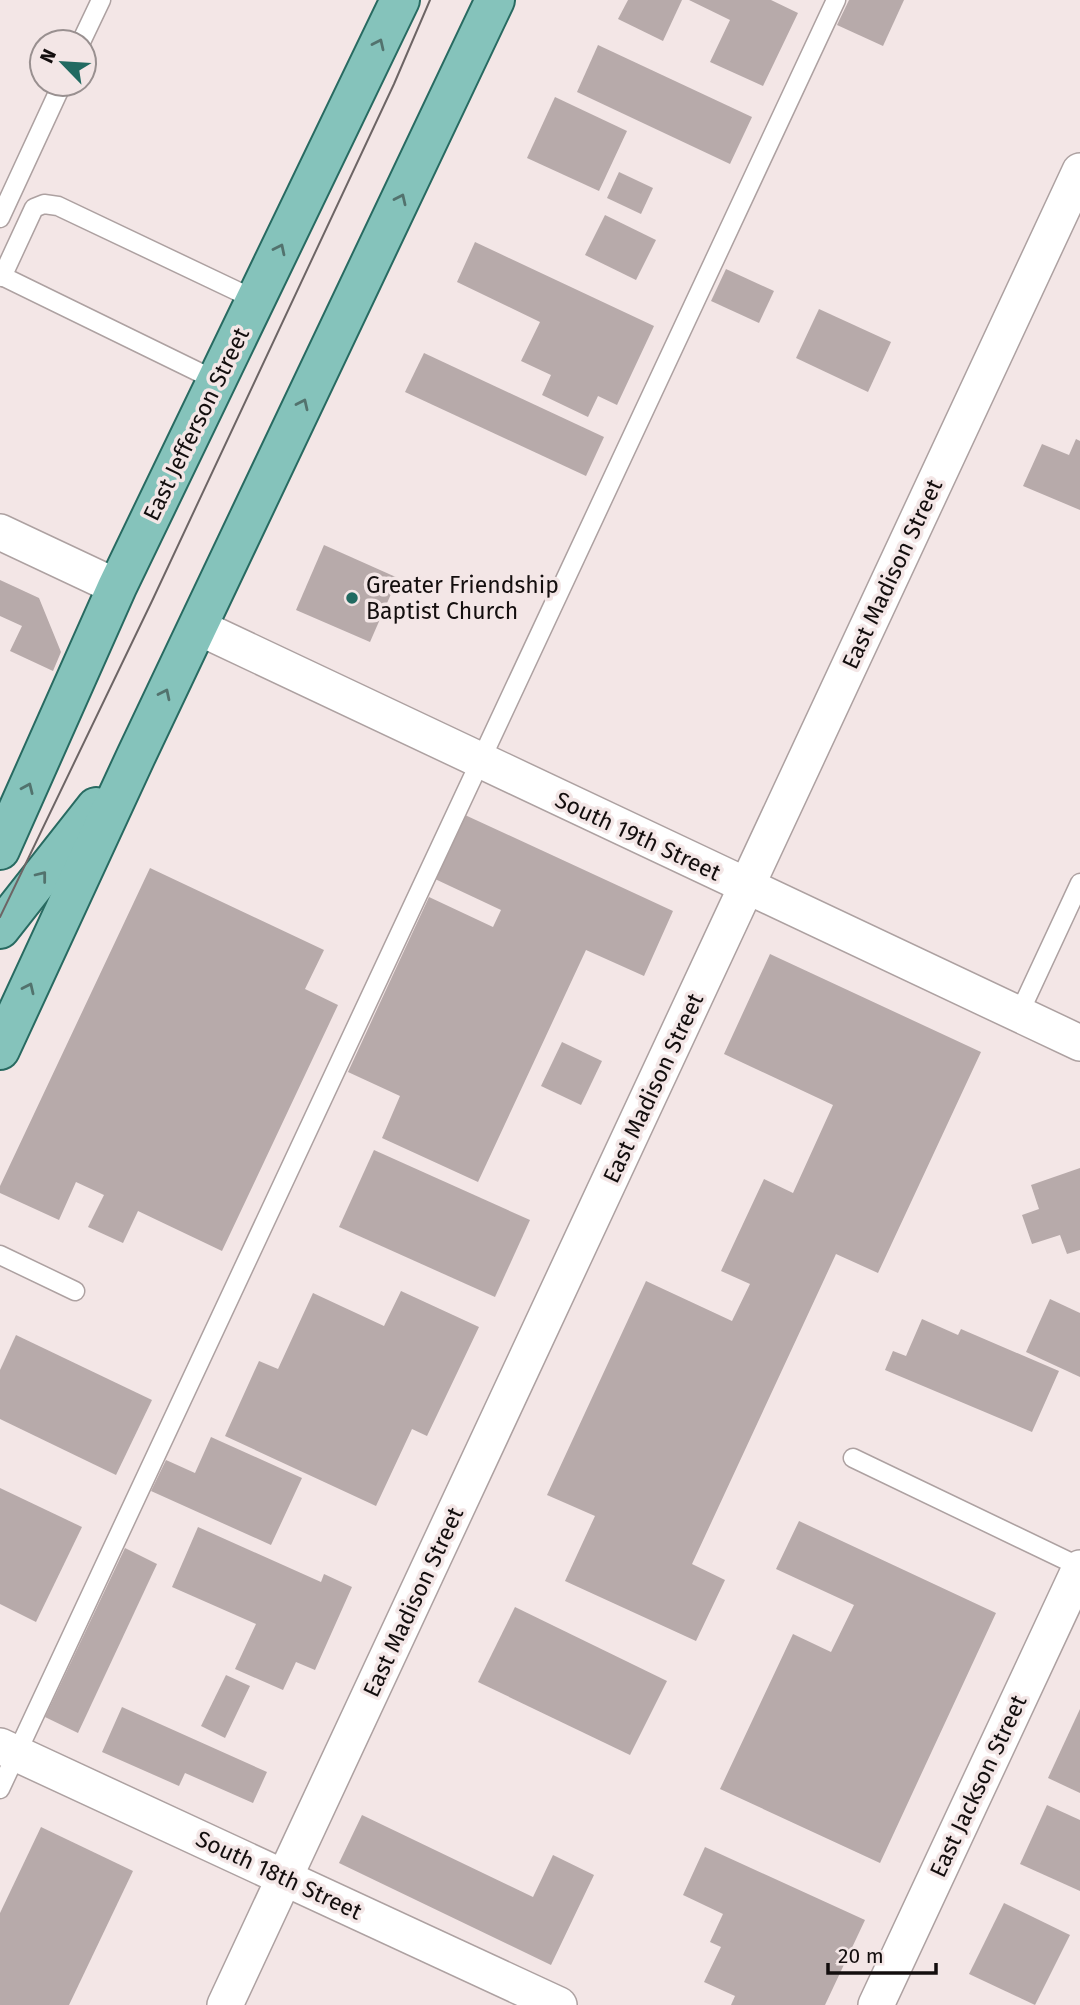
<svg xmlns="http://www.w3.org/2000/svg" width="1080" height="2005" viewBox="0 0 1080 2005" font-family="'Fira Sans',sans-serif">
  <rect width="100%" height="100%" fill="#f3e6e6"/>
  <!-- building -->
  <g fill="#b7aaaa">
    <polygon points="628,0 682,0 663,41 618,19"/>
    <polygon points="689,0 771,0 798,13 763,86 710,62 730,20"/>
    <polygon points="849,0 904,0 883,46 837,25"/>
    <polygon points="598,45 752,117 730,164 577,92"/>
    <polygon points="555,97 627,131 599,191 527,158"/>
    <polygon points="619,172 653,188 641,214 607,198"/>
    <polygon points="605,215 656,240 636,280 585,255"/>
    <polygon points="475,242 654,326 617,405 598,396 588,417 542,395 551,375 521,361 540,322 457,282"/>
    <polygon points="726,269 774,291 759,323 711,301"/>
    <polygon points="819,309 891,342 868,392 796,358"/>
    <polygon points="424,353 604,437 586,476 405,392"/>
    <polygon points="1076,439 1080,441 1080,510 1023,486 1042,444 1069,455"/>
    <polygon points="324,545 398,578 370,642 296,610"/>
    <polygon points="0,580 39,598 61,652 53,671 10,651 22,626 0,616"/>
    <polygon points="465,815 673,911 644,976 586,950 478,1182 382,1138 400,1096 348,1072 429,897 493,927 501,910 435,879"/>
    <polygon points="150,868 324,950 305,989 338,1005 222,1251 138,1211 123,1243 88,1227 104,1195 76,1182 59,1220 0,1193 0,1186"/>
    <polygon points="770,954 981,1052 878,1273 836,1254 692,1564 725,1580 696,1641 565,1581 595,1516 547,1495 646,1281 732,1321 750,1284 721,1271 764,1179 793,1193 833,1105 724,1054"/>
    <polygon points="562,1042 602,1061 581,1105 541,1086"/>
    <polygon points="374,1150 530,1220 495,1297 339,1227"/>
    <polygon points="1080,1168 1080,1250 1067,1254 1060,1235 1032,1244 1022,1215 1039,1209 1031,1185"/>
    <polygon points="401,1291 479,1327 427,1436 412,1429 376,1506 225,1436 259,1361 278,1369 313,1293 384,1326"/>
    <polygon points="1050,1299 1080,1313 1080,1377 1026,1352"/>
    <polygon points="922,1319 958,1335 961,1329 1059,1371 1032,1432 885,1370 893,1351 906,1356"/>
    <polygon points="16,1335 152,1400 116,1475 0,1419 0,1370"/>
    <polygon points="211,1437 302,1478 271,1545 151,1491 166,1460 195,1473"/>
    <polygon points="0,1488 82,1527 36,1622 0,1604"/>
    <polygon points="799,1521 996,1613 880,1863 720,1789 793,1634 831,1652 854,1605 776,1569"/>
    <polygon points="198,1527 321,1582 324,1574 352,1587 315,1670 296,1662 283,1690 235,1669 256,1624 172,1587"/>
    <polygon points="125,1548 157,1564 78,1733 45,1717"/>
    <polygon points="515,1607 667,1681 630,1755 478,1682"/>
    <polygon points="226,1675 250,1686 225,1738 201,1726"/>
    <polygon points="122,1707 267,1772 253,1803 185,1773 179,1786 102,1752"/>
    <polygon points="1080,1709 1080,1793 1048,1778"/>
    <polygon points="1047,1805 1080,1820 1080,1891 1020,1864"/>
    <polygon points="362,1815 533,1897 553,1855 594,1875 551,1965 339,1863"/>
    <polygon points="41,1827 133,1871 69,2005 0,2005 0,1913"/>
    <polygon points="705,1847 865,1920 825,2005 731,2005 735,1996 704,1982 721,1947 710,1942 723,1914 683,1895"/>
    <polygon points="1004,1903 1070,1935 1035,2005 969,1974"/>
  </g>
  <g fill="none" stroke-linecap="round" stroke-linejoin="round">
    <defs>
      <g id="lane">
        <polyline points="81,42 101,0"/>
        <polyline points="0,218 62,84"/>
        <polyline points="0,275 217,381"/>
        <polyline points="2,277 34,208 44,204 58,206 256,300"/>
        <polyline points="1019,1014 1080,883"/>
        <polyline points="0,1255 75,1291"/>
        <polyline points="853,1458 1080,1567"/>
        <polyline points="0,1789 836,0"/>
      </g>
      <g id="street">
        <polyline points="0,532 117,587"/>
        <polyline points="198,627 1080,1043"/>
        <polyline points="0,1746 559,2005"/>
        <polyline points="225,2005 1080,171"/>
        <polyline points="876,2005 1080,1568"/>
      </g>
      <g id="primary">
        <polyline points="0,850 117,587 400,0"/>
        <polyline points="0,929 96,807"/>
        <polyline points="0,1050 136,756 495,0"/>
      </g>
    </defs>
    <!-- lane casing -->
    <use href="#lane" stroke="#ada1a1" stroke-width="21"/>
    <!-- street casing -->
    <use href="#street" stroke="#ada1a1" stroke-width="38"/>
    <!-- primary casing -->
    <use href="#primary" stroke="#286a61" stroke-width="42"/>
    <!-- lane -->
    <use href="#lane" stroke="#fff" stroke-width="18"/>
    <!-- street -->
    <use href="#street" stroke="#fff" stroke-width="35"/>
    <!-- primary -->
    <use href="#primary" stroke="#85c3bb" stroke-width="38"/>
    <!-- tram -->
    <polyline stroke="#6d6565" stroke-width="2" points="0,917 152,601 394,84 430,0"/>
  </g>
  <!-- one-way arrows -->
  <defs><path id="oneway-chevron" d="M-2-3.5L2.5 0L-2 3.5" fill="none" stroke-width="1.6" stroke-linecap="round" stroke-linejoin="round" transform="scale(1.75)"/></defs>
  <g stroke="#52726d">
    <use href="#oneway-chevron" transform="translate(379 44) rotate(-65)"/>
    <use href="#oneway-chevron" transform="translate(401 199) rotate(-65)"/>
    <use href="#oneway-chevron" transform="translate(280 249) rotate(-64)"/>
    <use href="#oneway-chevron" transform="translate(303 404) rotate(-65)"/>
    <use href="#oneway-chevron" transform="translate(165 694) rotate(-64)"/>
    <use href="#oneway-chevron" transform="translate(28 788) rotate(-66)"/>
    <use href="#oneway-chevron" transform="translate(42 876) rotate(-52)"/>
    <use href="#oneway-chevron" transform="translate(29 988) rotate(-65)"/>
  </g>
  <!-- markers -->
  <circle fill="#216a61" stroke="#f3e6e6" stroke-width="2.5" cx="352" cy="598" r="7"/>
  <g text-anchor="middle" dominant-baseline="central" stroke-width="7" stroke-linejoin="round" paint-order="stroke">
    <!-- street labels -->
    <g font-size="23" fill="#130e0e" stroke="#f3e6e6">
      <text transform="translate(196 424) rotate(-64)">East Jefferson Street</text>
      <text transform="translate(892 574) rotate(-65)">East Madison Street</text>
      <text transform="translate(638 836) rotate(25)">South 19th Street</text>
      <text transform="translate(653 1088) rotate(-65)">East Madison Street</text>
      <text transform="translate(413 1602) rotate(-65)">East Madison Street</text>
      <text transform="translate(978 1786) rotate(-65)">East Jackson Street</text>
      <text transform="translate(279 1875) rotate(25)">South 18th Street</text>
    </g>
    <!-- poi labels -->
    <g font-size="23" fill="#130e0e" stroke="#f3e6e6" text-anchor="start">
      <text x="366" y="585">Greater Friendship<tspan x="366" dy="26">Baptist Church</tspan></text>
    </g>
  </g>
  <!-- north arrow -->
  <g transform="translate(63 63) rotate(295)"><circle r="33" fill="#f3e6e6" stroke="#999090" stroke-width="2"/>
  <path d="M0-5L12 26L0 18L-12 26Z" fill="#216a61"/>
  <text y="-10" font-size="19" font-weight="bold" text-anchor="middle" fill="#130e0e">N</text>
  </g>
  <!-- scale -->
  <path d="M828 1963v10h108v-10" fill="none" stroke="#130e0e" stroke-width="3.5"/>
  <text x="838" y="1963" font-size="21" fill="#130e0e" stroke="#f3e6e6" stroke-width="5" paint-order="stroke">20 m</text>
</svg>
